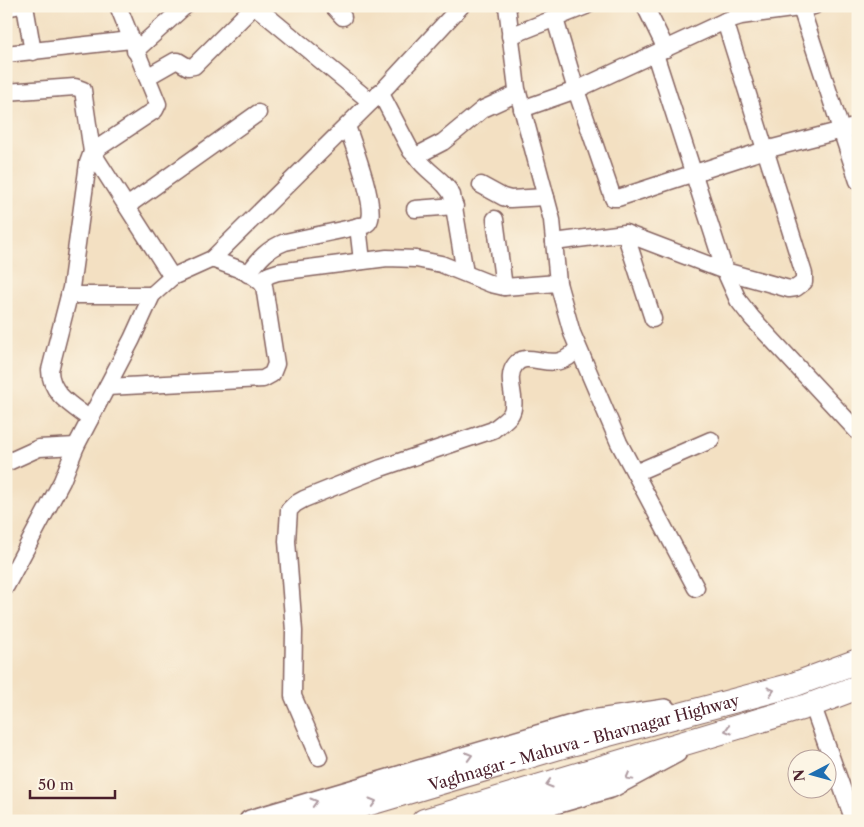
<svg xmlns="http://www.w3.org/2000/svg" width="864" height="827" viewBox="0 0 864 827" font-family="'Libre Caslon Text',serif">
  <rect width="100%" height="100%" fill="#fcf5e5"/>
  <filter id="ink" filterUnits="userSpaceOnUse"><feTurbulence type="fractalNoise" baseFrequency=".02" numOctaves="2"/><feDisplacementMap in="SourceGraphic" scale="10" xChannelSelector="R" yChannelSelector="G"/><feConvolveMatrix kernelMatrix="1 2 1 2 8 2 1 2 1" color-interpolation-filters="sRGB"/></filter>
  <filter id="wash" filterUnits="userSpaceOnUse"><feTurbulence type="fractalNoise" baseFrequency=".0096" numOctaves="4" result="noise"/><feDisplacementMap in="SourceGraphic" scale="20" xChannelSelector="R" yChannelSelector="G"/><feGaussianBlur stdDeviation="1.12" result="paint"/><feColorMatrix in="noise" values="0 0 0 0 0 0 0 0 0 0 0 0 0 0 0 0 0 1.4 0 .05"/><feComposite in="paint" operator="in"/></filter>
  <g filter="url(#wash)">
    <rect width="100%" height="100%" fill="#f3e0c2"/>
  </g>
  <g filter="url(#ink)">
    <g fill="none" stroke-linecap="round" stroke-linejoin="round">
      <defs>
        <g id="minor">
          <polyline points="25,6 33,52"/>
          <polyline points="255,6 371,102"/>
          <polyline points="333,6 343,17"/>
          <polyline points="507,6 517,89 552,220 558,283 572,333 619,443 696,588"/>
          <polyline points="645,6 666,49"/>
          <polyline points="6,8 16,6"/>
          <polyline points="801,8 858,181"/>
          <polyline points="555,19 576,90 613,198 618,198 765,150 858,126"/>
          <polyline points="510,36 586,6"/>
          <polyline points="135,51 185,6"/>
          <polyline points="6,54 131,40"/>
          <polyline points="655,54 725,271 738,300 752,318 858,432"/>
          <polyline points="147,77 175,61 178,61 188,67 194,66 254,6"/>
          <polyline points="6,92 75,87 83,90 92,152 172,277"/>
          <polyline points="380,92 411,151 416,156 443,142 483,109 518,93"/>
          <polyline points="522,109 576,90 725,21 741,16 814,6"/>
          <path d="M 416,156 C 426,172 444,179 452,195 L 465,273"/>
          <polyline points="481,185 503,197 510,199 546,197"/>
          <polyline points="127,206 258,113"/>
          <polyline points="415,209 455,206"/>
          <polyline points="495,219 504,287"/>
          <polyline points="358,226 362,261"/>
          <polyline points="625,233 653,319"/>
          <polyline points="554,242 625,233 725,271 789,289 796,288 804,282 804,274 725,21"/>
          <path d="M 248,274 C 259,259 267,249 285,242 L 365,225 C 368,223 369,223 370,219 C 375,202 353,144 347,126"/>
          <polyline points="260,281 269,275 278,272 387,258 416,259 441,264 491,284 504,287 558,283"/>
          <polyline points="69,295 152,295"/>
          <path d="M 107,387 L 263,379 L 272,374 L 276,364 L 264,286 C 253,271 228,266 212,259"/>
          <path d="M 90,419 C 73,406 50,394 50,370 L 71,288 L 88,163 L 92,152 L 155,110 L 158,104 L 118,6"/>
          <polyline points="6,463 39,448 76,446"/>
          <polyline points="635,473 711,440"/>
          <polyline points="6,586 62,481 76,446 132,339 152,295 172,277 212,259 387,86 461,6"/>
          <polyline points="812,704 854,821"/>
          <path d="M 319,757 L 293,696 L 294,631 L 287,541 L 289,510 L 295,504 L 304,499 L 381,468 L 493,430 C 499,425 506,421 511,414 C 519,400 504,379 515,365 C 528,347 557,378 577,348"/>
        </g>
        <g id="major">
          <polyline points="250,821 585,722 665,710"/>
          <polyline points="493,821 611,787 676,752"/>
        </g>
        <g id="highway">
          <path id="s1" d="M 309,821 L 556,748 L 793,685 L 858,661"/>
          <polyline points="424,821 808,706 858,687"/>
        </g>
      </defs>
      <!-- minor casing -->
      <use href="#minor" stroke="#856360" stroke-width="19"/>
      <!-- major casing -->
      <use href="#major" stroke="#856360" stroke-width="24"/>
      <!-- highway casing -->
      <use href="#highway" stroke="#856360" stroke-width="26"/>
      <!-- minor -->
      <use href="#minor" stroke="#fff" stroke-width="16"/>
      <!-- major -->
      <use href="#major" stroke="#fff" stroke-width="21"/>
      <!-- highway -->
      <use href="#highway" stroke="#fff" stroke-width="24"/>
    </g>
    <!-- one-way arrows -->
    <defs><path id="oneway-chevron" d="M-2-3.5L2.5 0L-2 3.5" fill="none" stroke-width="1.6" stroke-linecap="round" stroke-linejoin="round" transform="scale(1.25)"/></defs>
    <g stroke="#ae9aa0">
      <use href="#oneway-chevron" transform="translate(771 691) rotate(-15)"/>
      <use href="#oneway-chevron" transform="translate(728 730) rotate(163)"/>
      <use href="#oneway-chevron" transform="translate(469 756) rotate(-16)"/>
      <use href="#oneway-chevron" transform="translate(629 777) rotate(151)"/>
      <use href="#oneway-chevron" transform="translate(549 784) rotate(163)"/>
      <use href="#oneway-chevron" transform="translate(314 802) rotate(-16)"/>
      <use href="#oneway-chevron" transform="translate(373 802) rotate(-16)"/>
    </g>
  </g>
  <g text-anchor="middle" dominant-baseline="central" stroke-width="4.5" stroke-linejoin="round" paint-order="stroke">
    <!-- street labels -->
    <g font-size="16" fill="#4a1f2b" stroke="#fcf5e5">
      <text stroke="none"><textPath href="#s1" startOffset="286">Vaghnagar - Mahuva - Bhavnagar Highway</textPath></text>
    </g>
  </g>
  <!-- margin -->
  <rect width="864" height="827" fill="none" stroke="#fcf5e5" stroke-width="25"/>
  <!-- north arrow -->
  <g transform="translate(812 774) rotate(264)"><circle r="24" fill="#fcf5e5" stroke="#b59f9b"/>
  <path d="M0-4L9 19L0 12L-9 19Z" fill="#1f6fb2"/>
  <text y="-8" font-size="14" font-weight="bold" text-anchor="middle" fill="#4a1f2b">N</text>
  </g>
  <!-- scale -->
  <path d="M30 790v8h85v-8" fill="none" stroke="#4a1f2b" stroke-width="2.5"/>
  <text x="38" y="790" font-size="15" fill="#4a1f2b" stroke="#fcf5e5" stroke-width="4" paint-order="stroke">50 m</text>
</svg>
